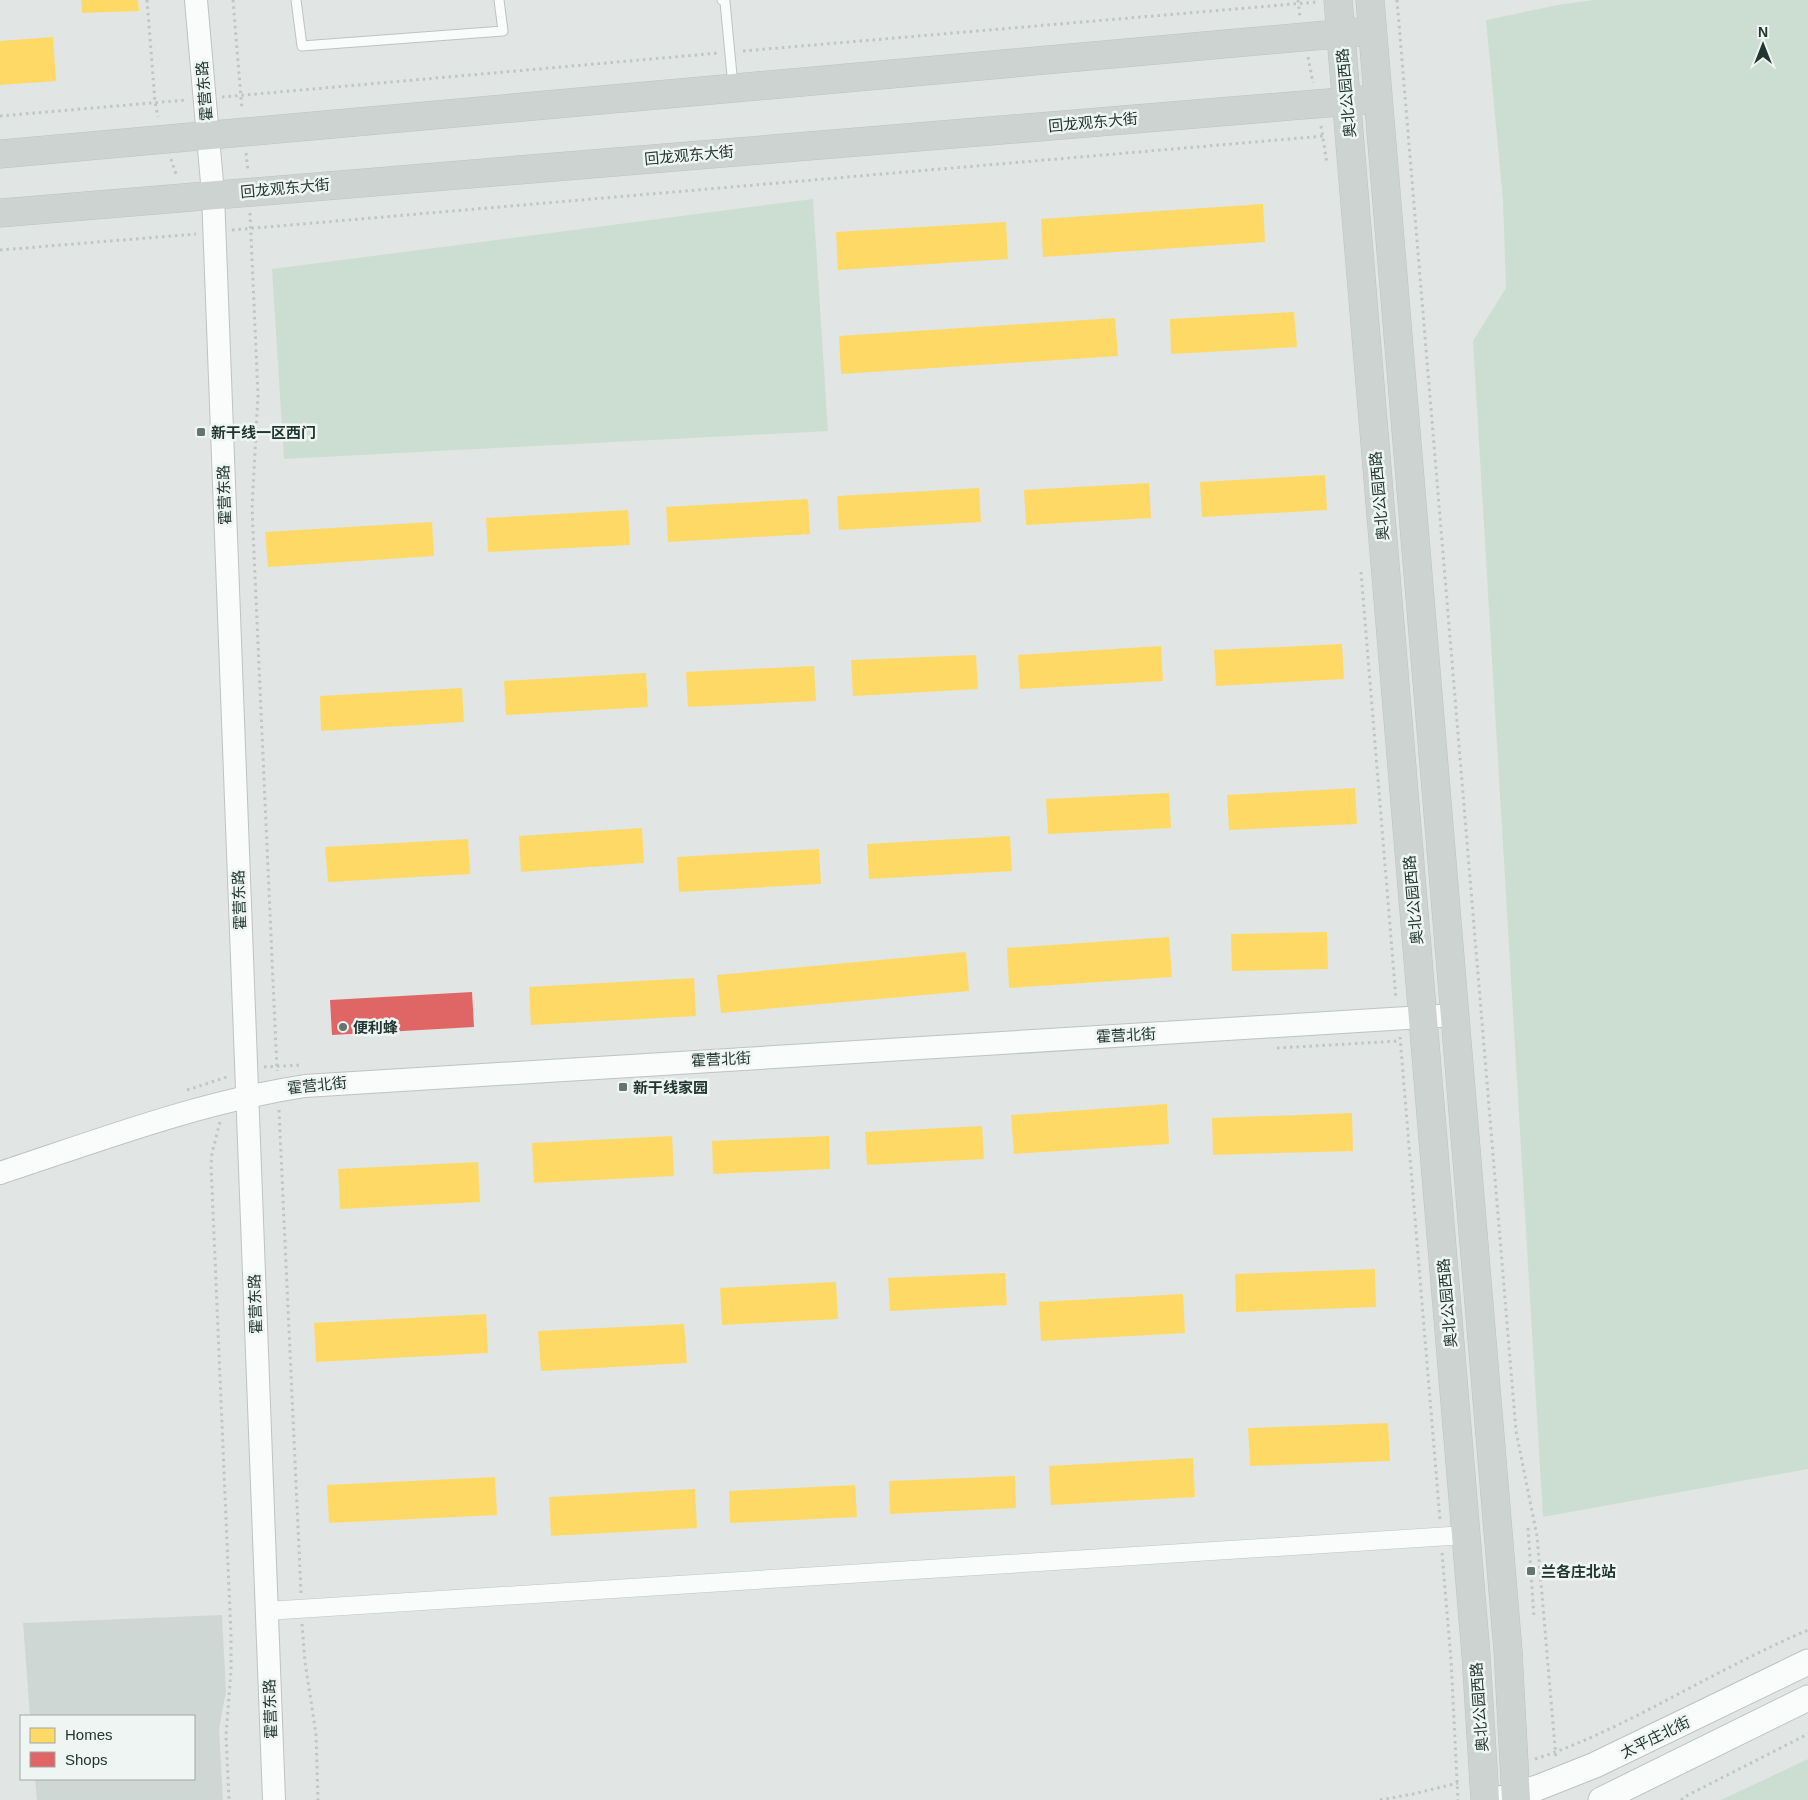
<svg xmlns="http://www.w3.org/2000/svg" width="1808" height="1800" viewBox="0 0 1808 1800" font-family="Helvetica,'Noto Sans SC',sans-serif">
  <rect width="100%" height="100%" fill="#e1e6e4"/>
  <!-- built -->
  <polygon fill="#cfd7d4" points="222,1615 226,1692 219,1729 223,1800 37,1800 35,1779 194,1779 194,1716 30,1716 23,1623"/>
  <!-- green -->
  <g fill="#ccded1">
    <polygon points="1593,0 1808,0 1808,1469 1543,1517 1473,341 1506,288 1503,200 1486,20 1558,5"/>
    <polygon points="813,199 828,431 284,459 272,269"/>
    <polygon points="1808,1759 1808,1800 1721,1800"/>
  </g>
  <!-- homes -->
  <g fill="#ffd966">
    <polygon points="81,0 138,0 139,11 82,13"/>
    <polygon points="53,37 56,81 0,85 0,41"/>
    <polygon points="1263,204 1265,242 1043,257 1041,219"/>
    <polygon points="1006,222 1008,259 838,270 836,232"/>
    <polygon points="1294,312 1297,347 1171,354 1170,319"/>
    <polygon points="1115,318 1118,356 841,374 839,336"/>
    <polygon points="1325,475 1327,510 1202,517 1200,482"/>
    <polygon points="1149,483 1151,518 1026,525 1024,490"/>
    <polygon points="979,488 981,522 839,530 837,496"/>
    <polygon points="808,499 810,534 668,542 666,507"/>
    <polygon points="628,510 630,545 488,552 486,518"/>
    <polygon points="432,522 434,556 268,567 265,532"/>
    <polygon points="1342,644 1344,679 1216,686 1214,650"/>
    <polygon points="1161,646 1163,681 1020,689 1018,655"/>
    <polygon points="976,655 978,689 853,696 851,660"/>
    <polygon points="814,666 816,701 688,707 686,672"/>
    <polygon points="646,673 648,707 506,715 504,681"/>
    <polygon points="462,688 464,722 321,731 320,696"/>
    <polygon points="1355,788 1357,824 1229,830 1227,795"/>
    <polygon points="1169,793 1171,828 1048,834 1046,799"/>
    <polygon points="642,828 644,863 521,872 519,836"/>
    <polygon points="1010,836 1012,871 869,879 867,844"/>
    <polygon points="468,839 470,874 328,882 325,847"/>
    <polygon points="819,849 821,884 679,892 677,857"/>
    <polygon points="1327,932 1328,969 1232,971 1231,934"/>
    <polygon points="1169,937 1172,977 1009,988 1007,948"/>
    <polygon points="966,952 969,991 721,1013 717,975"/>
    <polygon points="694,978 696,1016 531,1025 529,987"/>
    <polygon points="1167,1104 1169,1144 1014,1154 1011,1115"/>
    <polygon points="1352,1113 1353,1151 1213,1155 1212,1118"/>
    <polygon points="982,1126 984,1159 867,1165 865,1132"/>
    <polygon points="672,1136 674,1176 534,1183 532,1143"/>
    <polygon points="829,1136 830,1169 713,1174 712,1141"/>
    <polygon points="478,1162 480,1202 340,1209 338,1169"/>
    <polygon points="1375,1269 1376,1307 1236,1312 1235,1274"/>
    <polygon points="1005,1273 1007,1305 890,1311 888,1278"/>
    <polygon points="836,1282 838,1319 722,1325 720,1288"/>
    <polygon points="1183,1294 1185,1333 1041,1341 1039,1302"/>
    <polygon points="486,1314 488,1353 316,1362 314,1323"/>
    <polygon points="684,1324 687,1363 541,1371 538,1331"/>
    <polygon points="1388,1423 1390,1461 1250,1466 1248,1428"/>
    <polygon points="1193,1458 1195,1497 1051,1505 1049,1466"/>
    <polygon points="1015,1476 1016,1508 890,1514 889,1481"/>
    <polygon points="495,1477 497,1515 329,1523 327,1485"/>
    <polygon points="855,1485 857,1517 730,1523 729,1491"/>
    <polygon points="695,1489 697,1528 551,1536 549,1497"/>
  </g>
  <!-- shops -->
  <polygon fill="#e06666" points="472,992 474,1027 332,1035 330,1000"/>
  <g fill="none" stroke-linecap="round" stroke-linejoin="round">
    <defs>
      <g id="service">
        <polyline points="296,0 302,46 503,31 499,0"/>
        <polyline points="722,0 725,2 733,86"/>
      </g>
      <polyline id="minor" points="266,1611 1466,1535"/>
      <g id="tertiary">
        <polyline points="196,0 213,194 274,1800"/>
        <path d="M 0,1173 C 100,1140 200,1102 305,1086 L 1455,1015"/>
      </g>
      <g id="secondary">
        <polyline points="1497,1800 1537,1788 1595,1765 1808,1662"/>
        <polyline points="1601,1800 1808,1698"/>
      </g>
      <g id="primary">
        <polyline points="1338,0 1476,1655 1485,1800"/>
        <polyline points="1370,0 1508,1651 1516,1800"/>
        <polyline points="0,154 1359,32"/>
        <polyline points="0,213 1364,100"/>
      </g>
    </defs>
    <!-- service casing -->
    <use href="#service" stroke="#bec3c1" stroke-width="11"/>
    <!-- minor casing -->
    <use href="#minor" stroke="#bec3c1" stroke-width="19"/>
    <!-- tertiary casing -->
    <use href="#tertiary" stroke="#bec3c1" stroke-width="24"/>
    <!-- secondary casing -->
    <use href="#secondary" stroke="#bdc3c1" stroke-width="27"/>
    <!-- primary casing -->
    <use href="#primary" stroke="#bcc3c1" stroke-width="29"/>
    <!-- path -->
    <g stroke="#bfc6c4" stroke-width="3" stroke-dasharray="2.5 4" stroke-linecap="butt">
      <polyline points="147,0 155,102 158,117"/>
      <polyline points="233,0 242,110"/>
      <polyline points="1298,0 1300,17"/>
      <polyline points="1397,0 1516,1431 1537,1536 1556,1759"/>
      <polyline points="743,51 1317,2"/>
      <polyline points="1308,57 1313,83"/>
      <polyline points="222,97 719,53"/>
      <polyline points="0,116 186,100"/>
      <polyline points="1321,126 1327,164"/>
      <polyline points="246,153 248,172"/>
      <polyline points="171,159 177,177"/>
      <polyline points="250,213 258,395 252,508 277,1071"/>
      <polyline points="232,230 1324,136"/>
      <polyline points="0,250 196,234"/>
      <polyline points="1361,572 1396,999"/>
      <polyline points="1400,1037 1440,1520"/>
      <polyline points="1277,1048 1400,1041"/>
      <polyline points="264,1067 303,1065"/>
      <polyline points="187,1090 227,1077"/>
      <polyline points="279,1110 301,1593"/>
      <polyline points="220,1122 212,1153 211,1165 231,1636 231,1670 226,1735 229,1800"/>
      <polyline points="1528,1528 1534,1618"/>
      <polyline points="1442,1553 1451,1660 1458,1800"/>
      <polyline points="302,1624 305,1662 316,1734 318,1800"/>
      <path d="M 1535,1759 C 1573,1747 1608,1730 1644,1712 C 1698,1684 1752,1654 1808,1630"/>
      <polyline points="1380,1800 1413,1794 1458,1783"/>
      <polyline points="1681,1800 1688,1795 1808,1734"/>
    </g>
    <!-- service -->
    <use href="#service" stroke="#fafbfb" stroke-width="9"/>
    <!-- minor -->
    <use href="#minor" stroke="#fafbfb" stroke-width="18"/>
    <!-- tertiary -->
    <use href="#tertiary" stroke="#fafbfb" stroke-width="22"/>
    <!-- secondary -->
    <use href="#secondary" stroke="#fafbfb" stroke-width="25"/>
    <!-- primary -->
    <use href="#primary" stroke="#cdd3d1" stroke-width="28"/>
  </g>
  <!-- markers -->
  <g fill="#657470" stroke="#eff5f2" stroke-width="2">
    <rect x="196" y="427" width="10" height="10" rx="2.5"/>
    <circle cx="343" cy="1027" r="5"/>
    <rect x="618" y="1082" width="10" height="10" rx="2.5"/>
    <rect x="1526" y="1566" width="10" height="10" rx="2.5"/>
  </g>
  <g text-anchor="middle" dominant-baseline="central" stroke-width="5" stroke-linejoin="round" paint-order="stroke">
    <!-- street labels -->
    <g font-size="15" fill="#223631" stroke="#eff5f2">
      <text transform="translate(204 91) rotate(-95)">霍营东路</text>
      <text transform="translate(1346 93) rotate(-95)">奥北公园西路</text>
      <text transform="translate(1093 122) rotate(-5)">回龙观东大街</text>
      <text transform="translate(689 155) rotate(-5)">回龙观东大街</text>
      <text transform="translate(285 188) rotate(-5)">回龙观东大街</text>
      <text transform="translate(224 495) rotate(-92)">霍营东路</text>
      <text transform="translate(1379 496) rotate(-95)">奥北公园西路</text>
      <text transform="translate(239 900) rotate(-92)">霍营东路</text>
      <text transform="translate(1413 900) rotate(-95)">奥北公园西路</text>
      <text transform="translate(1126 1035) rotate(-3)">霍营北街</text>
      <text transform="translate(721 1059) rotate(-3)">霍营北街</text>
      <text transform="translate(317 1085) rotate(-6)">霍营北街</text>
      <text transform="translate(1447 1303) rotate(-95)">奥北公园西路</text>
      <text transform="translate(255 1304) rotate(-92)">霍营东路</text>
      <text transform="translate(1479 1707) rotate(-94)">奥北公园西路</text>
      <text transform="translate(270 1709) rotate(-92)">霍营东路</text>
      <text transform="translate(1655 1737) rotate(-26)">太平庄北街</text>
    </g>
    <!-- poi labels -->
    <g font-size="15" font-weight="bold" fill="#223631" stroke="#eff5f2" text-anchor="start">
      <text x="211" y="432">新干线一区西门</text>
      <text x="353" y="1027">便利蜂</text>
      <text x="633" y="1087">新干线家园</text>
      <text x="1541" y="1571">兰各庄北站</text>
    </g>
  </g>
  <!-- legend -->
  <rect x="20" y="1715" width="175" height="65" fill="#eff5f2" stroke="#9da9a5"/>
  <rect x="30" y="1728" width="25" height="15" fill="#ffd966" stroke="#9da9a5"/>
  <text x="65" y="1740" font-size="15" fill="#223631">Homes</text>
  <rect x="30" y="1752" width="25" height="15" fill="#e06666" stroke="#9da9a5"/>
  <text x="65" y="1765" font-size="15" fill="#223631">Shops</text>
  <!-- north arrow -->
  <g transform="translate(1763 45)" stroke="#eff5f2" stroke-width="4" paint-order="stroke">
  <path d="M0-4L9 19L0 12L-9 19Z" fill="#223631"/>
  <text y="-8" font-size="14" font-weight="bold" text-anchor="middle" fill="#223631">N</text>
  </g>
</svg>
